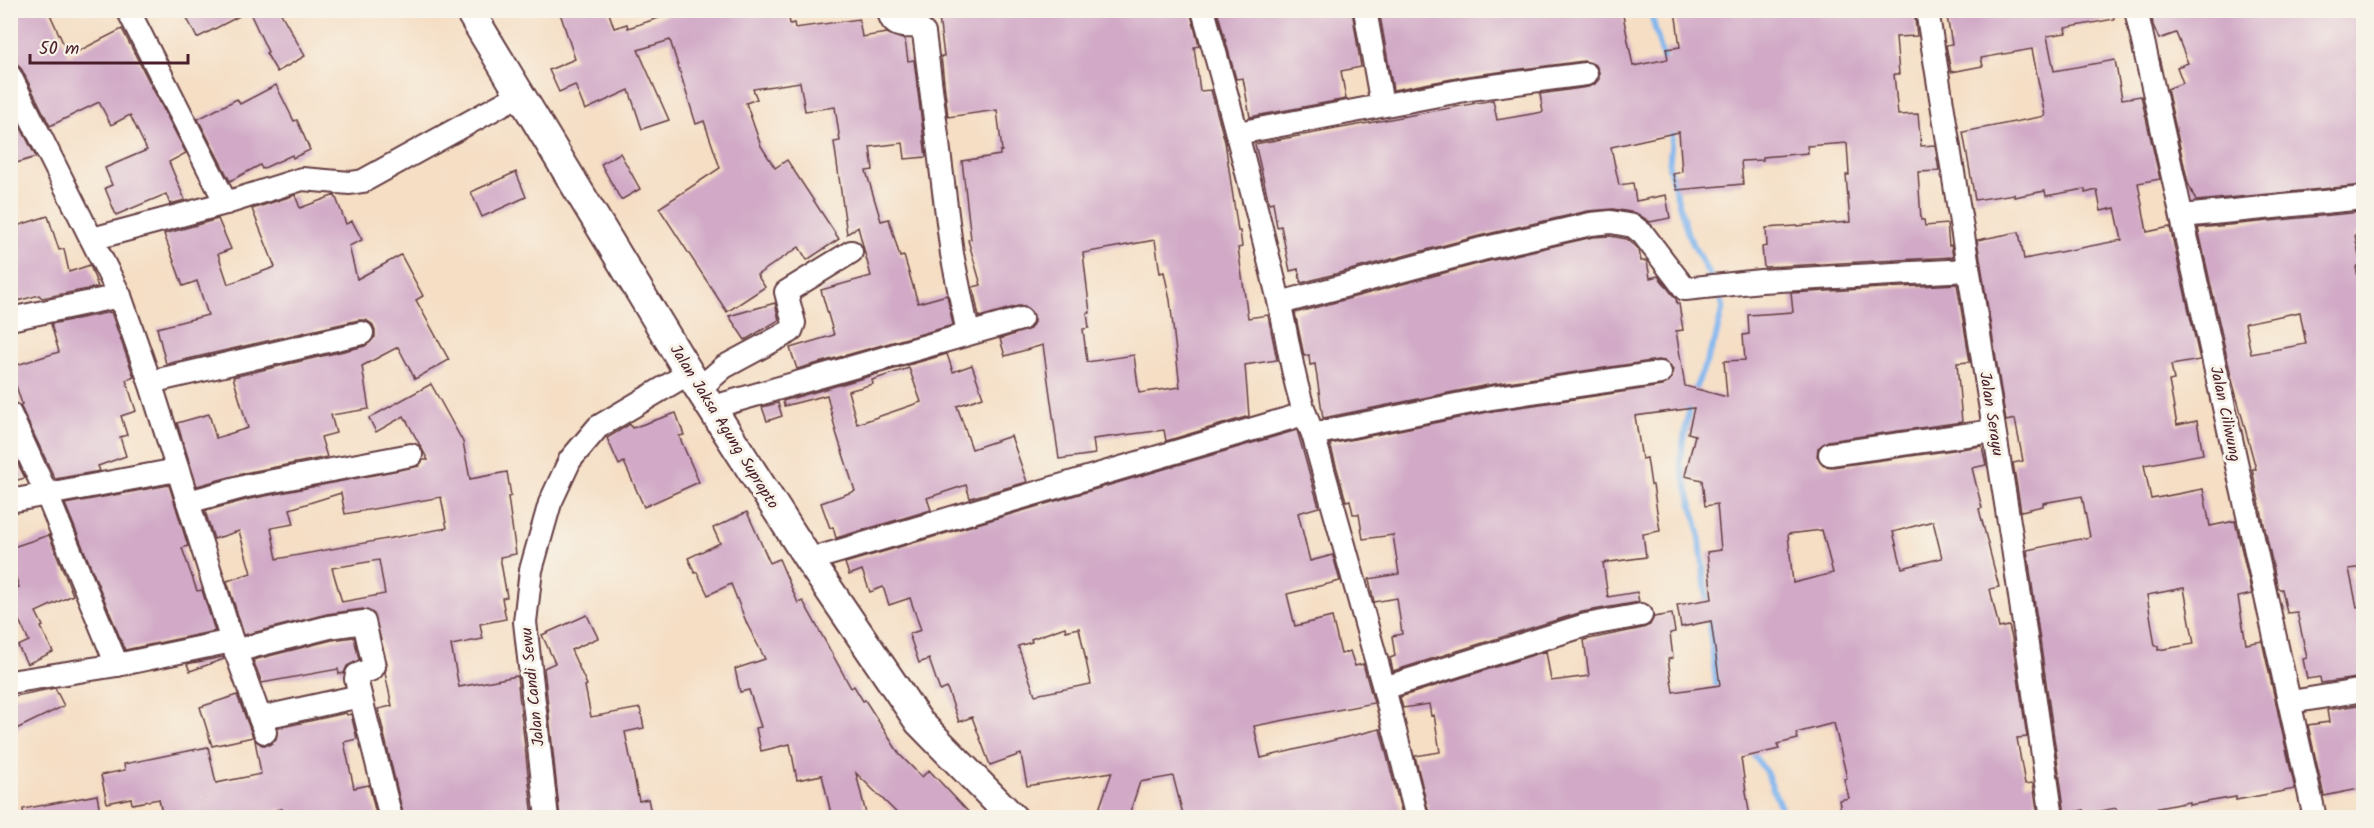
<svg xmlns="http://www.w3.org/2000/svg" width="2374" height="828" viewBox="0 0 2374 828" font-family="Kalam,sans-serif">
  <rect width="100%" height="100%" fill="#f7f3e8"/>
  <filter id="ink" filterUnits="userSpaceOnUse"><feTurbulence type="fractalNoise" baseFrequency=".0167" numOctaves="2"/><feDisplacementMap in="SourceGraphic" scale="12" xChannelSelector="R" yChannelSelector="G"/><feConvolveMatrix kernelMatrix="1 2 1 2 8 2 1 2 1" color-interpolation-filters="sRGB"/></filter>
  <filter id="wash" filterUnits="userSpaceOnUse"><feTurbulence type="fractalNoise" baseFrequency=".008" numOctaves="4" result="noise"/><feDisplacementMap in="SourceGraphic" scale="24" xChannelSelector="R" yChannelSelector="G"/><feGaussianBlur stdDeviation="1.35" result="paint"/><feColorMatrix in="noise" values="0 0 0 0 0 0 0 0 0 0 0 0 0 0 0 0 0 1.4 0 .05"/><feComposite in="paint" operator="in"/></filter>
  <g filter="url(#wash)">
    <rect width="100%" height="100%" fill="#f5dec4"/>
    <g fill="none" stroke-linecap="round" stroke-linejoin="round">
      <!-- stream -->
      <g stroke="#80b5ee" stroke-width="6">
        <polyline points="1650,10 1666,68"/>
        <polyline points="1673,127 1669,168 1688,235 1713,282"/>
        <polyline points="1717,693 1699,531 1680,462 1690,401 1715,341 1723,306 1717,291"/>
        <polyline points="1750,750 1766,772 1785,818"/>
      </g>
    </g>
    <g id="blocks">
      <!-- building -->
      <g fill="#d2aac7" fill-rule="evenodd">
        <polygon points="10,10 48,10 69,56 122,29 186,153 169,162 185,200 170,204 166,194 116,215 105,188 112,185 105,168 147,150 130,115 111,125 99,102 50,126 22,70 17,64 10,63"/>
        <polygon points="183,10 279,10 305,56 277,72 266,53 268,52 249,11 197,38"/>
        <polygon points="559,10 608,10 614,28 627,24 628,28 683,10 788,10 790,24 794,23 795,28 859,19 862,37 887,33 905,40 908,61 914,60 926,157 905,159 903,143 870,147 873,170 866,171 881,221 889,219 900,257 904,256 918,303 947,295 953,325 797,369 790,348 834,335 821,290 871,276 858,227 847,234 834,142 840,141 835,107 805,111 800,82 753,89 757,99 746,103 761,146 775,168 787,160 839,239 807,260 799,247 757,275 765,287 727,312 659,208 720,168 704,121 696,124 670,40 638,50 669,120 642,129 629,90 585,110 575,85 559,92 549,70 575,59"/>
        <path d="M 938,10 L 1087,10 L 1088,17 L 1133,10 L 1190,10 L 1199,46 L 1194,47 L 1200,91 L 1211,90 L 1225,142 L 1238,231 L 1240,231 L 1242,247 L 1238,248 L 1248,318 L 1268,315 L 1277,360 L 1245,365 L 1249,416 L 1166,441 L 1164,430 L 1093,439 L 1095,454 L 1059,459 L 1043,345 L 1005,356 L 1000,339 L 1030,329 L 1034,322 L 1034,315 L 1025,306 L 1018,306 L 979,317 L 973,287 L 981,285 L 968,240 L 971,239 L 962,161 L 1000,155 L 1000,151 L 1002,151 L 997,110 L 948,117 L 941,56 L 944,56 ZM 1155,240 L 1160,273 L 1164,272 L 1170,300 L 1180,387 L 1139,393 L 1134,355 L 1087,362 L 1083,329 L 1089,328 L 1087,313 L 1090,313 L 1083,253 Z"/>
        <polygon points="1217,10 1352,10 1361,67 1341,71 1346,99 1250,117 1243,78 1236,79"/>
        <polygon points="1379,10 1622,10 1633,66 1668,59 1666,49 1680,47 1675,10 1914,10 1917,36 1896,37 1899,74 1894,74 1898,115 1918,114 1921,146 1935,145 1939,171 1918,172 1921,220 1924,220 1925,226 1947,224 1949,246 1951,245 1953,257 1764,267 1762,247 1767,246 1766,228 1850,222 1846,175 1849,175 1847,143 1807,146 1808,153 1763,157 1763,160 1741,161 1743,184 1677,190 1673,174 1682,172 1679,132 1611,147 1619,185 1633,183 1636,201 1666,195 1670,218 1650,222 1636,213 1613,209 1588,211 1479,236 1301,283 1298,269 1290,271 1281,226 1277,227 1273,202 1269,203 1255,144 1493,100 1497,120 1543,112 1540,94 1588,87 1595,84 1599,79 1599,72 1596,65 1584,61 1468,76 1393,90"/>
        <path d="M 1980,10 L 2113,10 L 2114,19 L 2065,28 L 2066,33 L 2047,36 L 2054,71 L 2115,60 L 2122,99 L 2141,96 L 2160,179 L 2138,183 L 2147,232 L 2170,227 L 2200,360 L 2171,365 L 2174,380 L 2169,381 L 2177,425 L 2197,421 L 2203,454 L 2144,465 L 2151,499 L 2203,489 L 2210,526 L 2235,521 L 2252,594 L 2238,597 L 2246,644 L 2262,641 L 2295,789 L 2236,800 L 2236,797 L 2189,805 L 2189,802 L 2118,816 L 2116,808 L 2085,814 L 2084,810 L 2065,814 L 2027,550 L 2090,537 L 2082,496 L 2043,503 L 2043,506 L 2021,511 L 2013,463 L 2023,461 L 2015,419 L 2006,421 L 1977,240 L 2019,232 L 2024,259 L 2122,240 L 2115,208 L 2101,211 L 2097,190 L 2085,193 L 2085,189 L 2046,196 L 2045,191 L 2014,197 L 2014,194 L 1975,200 L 1963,132 L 2045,116 L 2032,49 L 1981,58 L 1983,66 L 1951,72 L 1946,45 L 1952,44 L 1947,17 ZM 2184,588 L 2194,644 L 2158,650 L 2158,646 L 2155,646 L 2147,595 Z"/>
        <polygon points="2151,10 2364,10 2364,185 2196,201 2188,183 2167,89 2183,83 2177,67 2188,63 2176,33 2159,39 2153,25"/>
        <polygon points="276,85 294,121 297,120 310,150 293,158 292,155 262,169 260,165 230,181 198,119 237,99 240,104"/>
        <polygon points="10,107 36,157 10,165"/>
        <polygon points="620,153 640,189 621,200 601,164"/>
        <polygon points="516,172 526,197 482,217 471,192"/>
        <polygon points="295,195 300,208 335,195 346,224 352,221 362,240 349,246 357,279 401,255 423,296 416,300 449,360 415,379 398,347 362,366 369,409 331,415 336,433 321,437 327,457 244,473 197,486 177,423 209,414 216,438 248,428 233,377 365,346 375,337 375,331 372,324 366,320 359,320 166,364 157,328 208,315 197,281 183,286 164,234 218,219 231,249 218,254 228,284 275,267 252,209"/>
        <path d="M 2362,212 L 2364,234 L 2355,235 L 2361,266 L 2356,267 L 2363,304 L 2357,305 L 2364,333 L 2364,567 L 2349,569 L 2357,607 L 2364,606 L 2364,677 L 2321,683 L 2320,677 L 2307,679 L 2303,659 L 2307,658 L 2297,612 L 2287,613 L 2282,589 L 2278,589 L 2252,469 L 2256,469 L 2232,380 L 2198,228 ZM 2300,312 L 2306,344 L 2251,354 L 2245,323 Z"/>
        <polygon points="48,216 59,250 64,249 69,272 90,265 98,287 42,298 39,295 10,303 10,228"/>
        <path d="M 1610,236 L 1627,239 L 1633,244 L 1639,250 L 1641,261 L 1647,261 L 1650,278 L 1658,276 L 1676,299 L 1677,304 L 1679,304 L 1683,330 L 1676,331 L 1685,386 L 1727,397 L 1724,361 L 1745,360 L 1743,335 L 1749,334 L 1748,315 L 1793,312 L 1791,293 L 1957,284 L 1970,362 L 1957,363 L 1962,422 L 1828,441 L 1818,448 L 1817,456 L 1824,466 L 1832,467 L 1982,446 L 1986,465 L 1972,468 L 1982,508 L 1979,509 L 1999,587 L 1990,589 L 1999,628 L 2009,626 L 2012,638 L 2027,737 L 2017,738 L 2025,784 L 2033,783 L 2038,816 L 1842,818 L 1839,800 L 1849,798 L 1844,779 L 1847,778 L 1834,723 L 1796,733 L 1798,739 L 1777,744 L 1779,749 L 1741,758 L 1750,818 L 1430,818 L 1415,756 L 1440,752 L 1434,715 L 1431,716 L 1429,704 L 1403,708 L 1400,697 L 1546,651 L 1551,681 L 1589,676 L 1584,640 L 1643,628 L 1650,625 L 1654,617 L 1672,614 L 1675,632 L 1670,633 L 1673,658 L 1668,659 L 1673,692 L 1720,685 L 1711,621 L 1681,627 L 1677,605 L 1712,599 L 1707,552 L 1721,550 L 1717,504 L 1705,506 L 1702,480 L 1685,476 L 1695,435 L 1688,433 L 1694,408 L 1635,416 L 1642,459 L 1647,458 L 1651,485 L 1653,485 L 1660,531 L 1643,534 L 1646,557 L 1603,563 L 1608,597 L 1637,592 L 1639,602 L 1582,612 L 1393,671 L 1390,658 L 1395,656 L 1392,636 L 1402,634 L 1397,598 L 1374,602 L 1369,579 L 1399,574 L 1393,535 L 1363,539 L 1359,514 L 1353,514 L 1350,500 L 1346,501 L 1330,444 L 1493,411 L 1662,386 L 1672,378 L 1673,370 L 1665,361 L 1658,360 L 1488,385 L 1323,418 L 1315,364 L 1310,365 L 1309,355 L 1304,356 L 1295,313 L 1485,262 L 1593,237 ZM 1933,521 L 1942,558 L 1902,568 L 1893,532 ZM 1822,530 L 1833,573 L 1793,583 L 1788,534 Z"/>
        <polygon points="775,303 779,320 745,340 729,316"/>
        <polygon points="111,312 134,377 126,380 136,411 121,416 127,435 120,437 126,456 98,466 100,471 55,479 20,405 22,404 10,367 59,352 51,324"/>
        <path d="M 947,354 L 953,372 L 972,365 L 983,397 L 957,406 L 972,449 L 1011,436 L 1027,482 L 970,498 L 966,485 L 927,498 L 931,510 L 836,538 L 833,527 L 830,528 L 821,503 L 855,491 L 836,432 L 827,395 L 784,406 L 783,401 ZM 909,368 L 921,402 L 857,424 L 848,391 L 873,384 L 872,380 Z"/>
        <path d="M 431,384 L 463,442 L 470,479 L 507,472 L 511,496 L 508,497 L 516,554 L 500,557 L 507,597 L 502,598 L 506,619 L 480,624 L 483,639 L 451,645 L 459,687 L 517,676 L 533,818 L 404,818 L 378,709 L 392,706 L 385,673 L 387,663 L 374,614 L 363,609 L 327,614 L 244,635 L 227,581 L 251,573 L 239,531 L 214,539 L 205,511 L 250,499 L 419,466 L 423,460 L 428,460 L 404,416 L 376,432 L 369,418 ZM 341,493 L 345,514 L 441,497 L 447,528 L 277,559 L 271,528 L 294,524 L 290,509 ZM 379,560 L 385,594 L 342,602 L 332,568 Z"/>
        <polygon points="778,403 782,416 767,421 762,407"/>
        <polygon points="676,413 684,435 679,436 699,482 644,507 624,462 619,465 607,438 630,424 632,428"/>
        <path d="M 1297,430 L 1319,507 L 1298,513 L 1310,561 L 1333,555 L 1340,581 L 1287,594 L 1295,626 L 1332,617 L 1341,654 L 1350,651 L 1355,666 L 1363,664 L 1374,703 L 1254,726 L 1261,758 L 1380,729 L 1403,818 L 1259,818 L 1258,812 L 1238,818 L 1184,818 L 1173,776 L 1140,782 L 1128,818 L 1096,818 L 1112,772 L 1027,786 L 1021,754 L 990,765 L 972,717 L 959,722 L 947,688 L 940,691 L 929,659 L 919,663 L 909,634 L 921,630 L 910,598 L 889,605 L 883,587 L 870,592 L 862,570 L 849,575 L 845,563 ZM 1065,627 L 1066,631 L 1079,628 L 1091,684 L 1035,695 L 1018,646 L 1032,642 L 1031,639 Z"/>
        <polygon points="17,462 25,478 10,482 10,464"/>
        <polygon points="169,485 188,546 182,548 197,591 202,590 215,631 125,650 65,504"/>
        <polygon points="747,512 770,563 779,559 798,603 803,601 851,688 854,686 863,701 865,700 900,755 922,777 929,770 974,818 902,818 856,773 867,818 832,818 822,775 797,780 790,744 761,751 756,728 761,727 749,690 740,692 735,669 765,659 747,624 731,584 708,595 697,572 695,573 688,558 720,543 713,528"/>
        <polygon points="49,535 73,595 36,612 43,626 41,627 53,652 27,664 18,646 29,641 10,602 10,591 19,587 10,560 10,548"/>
        <polygon points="587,615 598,638 571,650 587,685 585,686 591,717 640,708 644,728 625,732 639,801 648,799 652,818 560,818 544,668 555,663 542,635"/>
        <polygon points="354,637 359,660 347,666 344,673 339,674 338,669 262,683 253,660 332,640"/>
        <polygon points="223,657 224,659 190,671 187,664"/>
        <polygon points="55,688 64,706 10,732 10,697"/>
        <polygon points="237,695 253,737 212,746 200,707"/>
        <polygon points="2364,704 2364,788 2324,796 2308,725 2329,722 2327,710"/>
        <polygon points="346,713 347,715 351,714 357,739 344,742 354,788 369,785 377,818 284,818 282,809 238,818 163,818 159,799 132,804 131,798 107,803 101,775 125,770 124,764 208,747 216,783 261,774 255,740 262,745 269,745 276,740 278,728"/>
        <polygon points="97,795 101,818 24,818 23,809"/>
      </g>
    </g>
  </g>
  <g filter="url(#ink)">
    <use href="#blocks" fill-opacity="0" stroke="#643c42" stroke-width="1.5"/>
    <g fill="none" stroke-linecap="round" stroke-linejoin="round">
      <defs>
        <g id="minor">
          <polyline points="128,10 226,203"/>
          <path d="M 889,10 C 891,27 902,27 916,26 L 924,33 L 952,254 L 968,333"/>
          <path d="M 1203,10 C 1230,104 1254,198 1277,293 C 1289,340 1293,390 1313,434 L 1384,688 L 1417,818"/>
          <polyline points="1365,10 1382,105"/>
          <polyline points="1927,10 2012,541 2052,818"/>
          <polyline points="2136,10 2315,818"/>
          <polyline points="10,76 120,296 150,382 232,641 265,732"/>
          <polyline points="1238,133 1470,89 1586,74"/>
          <polyline points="2182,216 2364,198"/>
          <polyline points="92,239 226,203 302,179 350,183 363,181 521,94"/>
          <polyline points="1280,303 1482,249 1591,224 1611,222 1633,226 1643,234 1685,289 1761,281 1968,270"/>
          <polyline points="10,319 120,296"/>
          <polyline points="150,382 362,333"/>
          <polyline points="700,388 724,367 791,331 794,323 786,292 851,252"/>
          <polyline points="713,407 1021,319"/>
          <polyline points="10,414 47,495 117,665"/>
          <polyline points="1313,434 1491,398 1660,373"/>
          <polyline points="1830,454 1994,431"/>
          <polyline points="10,501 177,470"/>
          <polyline points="188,502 247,486 411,455"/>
          <polyline points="809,560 1304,414"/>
          <polyline points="235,651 329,627 364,622 374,666 372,669 357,675 356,679 391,818"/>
          <polyline points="10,682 117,665 232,641"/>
          <polyline points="1384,688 1586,625 1641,615"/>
          <polyline points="2291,702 2364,690"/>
          <polyline points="260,718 360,696"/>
          <polyline points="547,818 525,622 531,570 550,503 570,460 598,427 689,373"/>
        </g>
        <polyline id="major" points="469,10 689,373 809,560 919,722 1013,818"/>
      </defs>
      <!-- minor casing -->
      <use href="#minor" stroke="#643c42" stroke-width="26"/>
      <!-- major casing -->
      <use href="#major" stroke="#643c42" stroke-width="32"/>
      <!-- minor -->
      <use href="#minor" stroke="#fff" stroke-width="22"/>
      <!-- major -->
      <use href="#major" stroke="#fff" stroke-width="28"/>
    </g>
  </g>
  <g text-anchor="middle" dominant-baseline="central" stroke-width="6" stroke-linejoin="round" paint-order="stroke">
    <!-- street labels -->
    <g font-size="16" fill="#4a1f2b" stroke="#f7f3e8">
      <text transform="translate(1991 414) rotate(81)">Jalan Serayu</text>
      <text transform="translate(2225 414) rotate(78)">Jalan Ciliwung</text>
      <text transform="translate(724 427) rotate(58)">Jalan Jaksa Agung Suprapto</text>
      <text transform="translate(533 687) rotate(-96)">Jalan Candi Sewu</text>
    </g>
  </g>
  <!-- margin -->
  <rect width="2374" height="828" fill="none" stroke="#f7f3e8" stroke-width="36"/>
  <!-- scale -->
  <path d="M30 54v9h158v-9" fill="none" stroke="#4a1f2b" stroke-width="3"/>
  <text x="39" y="54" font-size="18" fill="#4a1f2b" stroke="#f7f3e8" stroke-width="4.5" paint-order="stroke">50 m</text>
</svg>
